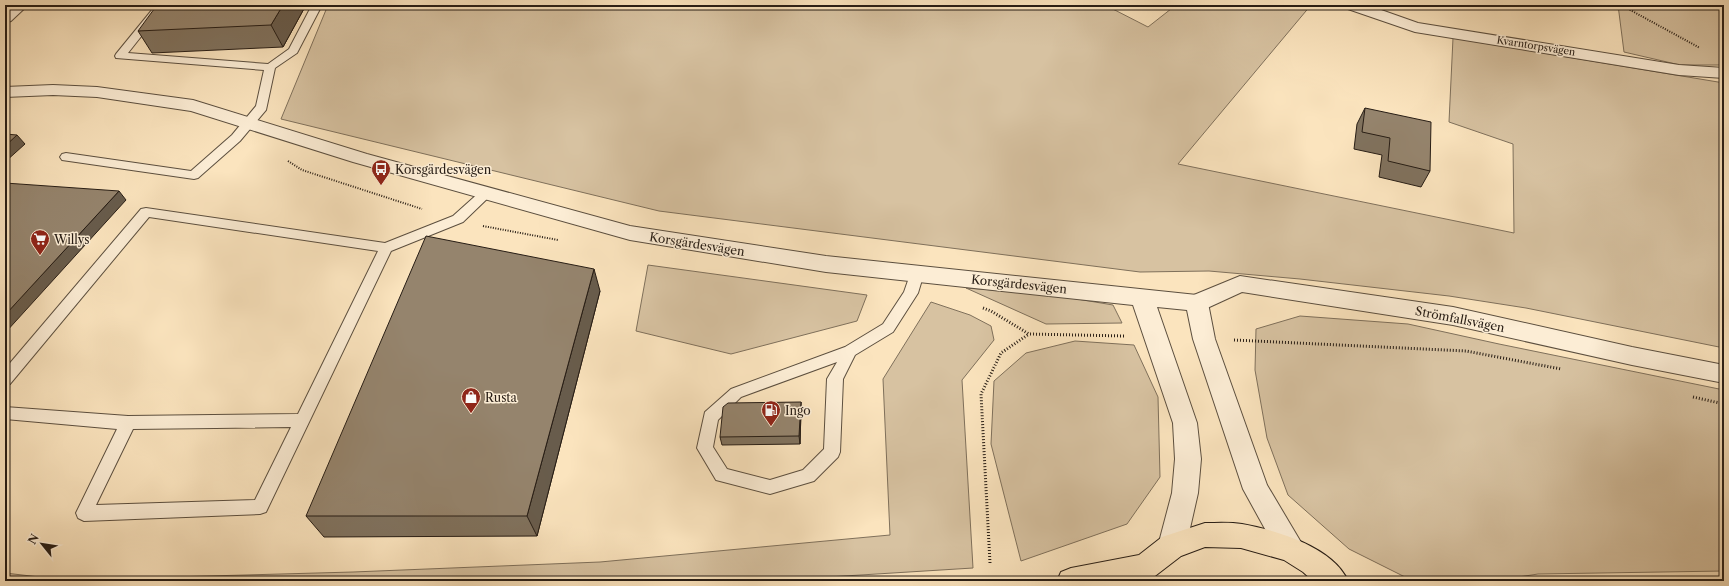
<svg xmlns="http://www.w3.org/2000/svg" width="1729" height="586" viewBox="0 0 1729 586" font-family="'Libre Caslon Text',serif">
  <rect width="100%" height="100%" fill="#fbe4be"/>
  <filter id="stains"><feTurbulence type="fractalNoise" baseFrequency=".005" numOctaves="4"/><feColorMatrix values="0 0 0 0 .2 0 0 0 0 .09 0 0 0 0 .02 0 0 0 .5 -.17"/></filter>
  <radialGradient id="worn" r=".72"><stop offset=".6" stop-color="#630" stop-opacity="0"/><stop offset="1" stop-color="#630" stop-opacity=".3"/></radialGradient>
  <!-- green -->
  <g fill="#d7c2a1" stroke="#7f705b">
    <polygon points="328,5 1105,5 1148,27 1176,5 1311,5 1178,164 1514,233 1513,144 1449,122 1453,38 1724,83 1724,348 1526,308 1449,296 1300,279 1209,271 1140,272 659,211 281,119"/>
    <polygon points="1618,5 1724,5 1724,65 1680,65 1624,52"/>
    <polygon points="648,265 867,295 857,321 731,354 636,331"/>
    <polygon points="966,288 1047,294 1113,305 1122,323 1046,324"/>
    <polygon points="931,302 970,315 991,326 994,340 962,380 973,568 764,581 5,581 5,573 65,580 353,572 600,562 890,535 883,379"/>
    <polygon points="1300,316 1408,324 1499,344 1724,390 1724,571 1538,574 1493,581 1413,581 1349,549 1288,495 1267,438 1255,370 1256,329"/>
    <polygon points="1075,341 1134,345 1158,397 1160,477 1127,524 1021,561 991,444 994,381 1026,353"/>
  </g>
  <g fill="none" stroke-linecap="round" stroke-linejoin="round">
    <defs>
      <g id="service">
        <polygon points="156,5 166,5 128,53 268,64 289,49 312,5 322,5 297,53 275,68 266,110 240,141 198,178 194,179 62,160 60,157 62,154 66,153 191,171 232,135 256,106 264,70 116,58 115,56 116,54"/>
        <path d="M 486,189 L 490,190 L 492,193 L 490,196 L 463,222 L 391,251 L 266,512 L 260,514 L 84,521 L 78,518 L 76,513 L 117,429 L 5,419 L 5,407 L 128,416 L 298,414 L 378,251 L 149,217 L 10,384 L 5,386 L 5,369 L 141,209 L 146,208 L 385,243 L 453,216 L 482,190 ZM 291,427 L 255,500 L 96,505 L 133,429 Z"/>
        <path d="M 917,268 L 922,269 L 924,273 L 918,293 L 893,332 L 855,355 L 843,379 L 840,452 L 838,457 L 814,481 L 770,494 L 716,480 L 697,448 L 705,412 L 731,389 L 845,347 L 883,324 L 904,292 L 912,269 ZM 837,362 L 827,379 L 824,449 L 803,470 L 770,480 L 727,469 L 713,447 L 718,420 L 741,397 Z"/>
      </g>
      <g id="minor">
        <polygon points="10,5 28,5 11,21 5,23 5,10"/>
        <polygon points="1343,5 1367,5 1418,23 1679,65 1724,68 1724,78 1679,75 1415,32 1345,8"/>
        <polygon points="1240,276 1453,307 1632,347 1724,365 1724,383 1632,365 1453,325 1242,292 1205,309 1197,311 1189,309 1186,303 1189,297"/>
      </g>
      <polygon id="tertiary" points="53,85 97,87 193,100 367,154 630,226 826,256 1197,295 1205,297 1208,303 1215,339 1267,485 1305,549 1301,558 1291,562 1281,558 1243,489 1193,339 1187,310 1157,307 1197,423 1201,459 1198,493 1186,546 1182,555 1172,559 1162,555 1158,546 1172,493 1175,459 1173,423 1133,305 826,272 630,240 353,162 191,111 97,97 53,95 5,97 5,87"/>
      <path id="primary" d="M 1205,523 C 1217,523 1230,522 1242,524 C 1276,530 1333,547 1348,581 L 1313,581 L 1303,572 L 1284,560 L 1241,548 L 1205,547 L 1181,556 L 1155,576 L 1152,581 L 1057,581 L 1061,572 L 1071,568 L 1139,555 L 1162,537 Z"/>
    </defs>
    <!-- service casing -->
    <use href="#service" stroke="#5c4f3f" stroke-width="2"/>
    <!-- minor casing -->
    <use href="#minor" stroke="#5c4f3f" stroke-width="2"/>
    <!-- tertiary casing -->
    <use href="#tertiary" stroke="#5c4f3f" stroke-width="2"/>
    <!-- primary casing -->
    <use href="#primary" stroke="#271d15" stroke-width="2"/>
    <!-- path-far1 -->
    <g stroke="#271d15" stroke-width="2" stroke-dasharray="1 1.5" stroke-linecap="butt">
      <polyline points="1621,5 1700,48"/>
      <polyline points="288,161 302,170 422,209"/>
      <polyline points="483,226 558,240"/>
    </g>
    <!-- path -->
    <g stroke="#271d15" stroke-width="3" stroke-dasharray="1 2" stroke-linecap="butt">
      <polyline points="983,308 991,311 1029,334 1125,336"/>
      <polyline points="1234,340 1466,351 1561,369"/>
      <polyline points="1693,397 1724,404"/>
      <polyline points="990,563 981,394 1001,353 1029,334"/>
    </g>
    <!-- service -->
    <use href="#service" fill="#fcedd5" fill-rule="evenodd"/>
    <!-- minor -->
    <use href="#minor" fill="#fcedd5" fill-rule="evenodd"/>
    <!-- tertiary -->
    <use href="#tertiary" fill="#fcedd5" fill-rule="evenodd"/>
    <!-- primary -->
    <use href="#primary" fill="#fbe4be" fill-rule="evenodd"/>
  </g>
  <!-- wall -->
  <g fill="#80725e" stroke="#271d15">
    <polygon points="306,5 283,47 152,53 138,31"/>
    <polygon points="1365,108 1430,171 1421,187 1379,177 1382,155 1354,149 1357,124"/>
    <polygon points="600,291 537,536 324,537 306,516"/>
    <polygon points="801,410 800,444 722,445 720,437"/>
  </g>
  <!-- shaded-wall -->
  <g fill="#685c4c" stroke="#271d15">
    <polygon points="283,5 306,5 283,47 271,25"/>
    <polygon points="17,135 25,144 5,162 5,146"/>
    <polygon points="119,191 126,200 5,333 5,315"/>
    <polygon points="594,269 600,291 537,536 527,516"/>
    <polygon points="801,402 801,410 800,444 799,436"/>
  </g>
  <!-- building -->
  <g fill="#95846d" stroke="#271d15">
    <polygon points="157,5 283,5 271,25 138,31"/>
    <polygon points="1365,108 1431,122 1430,171 1388,161 1390,138 1362,132"/>
    <polygon points="5,134 17,135 5,146"/>
    <polygon points="5,183 119,191 5,315"/>
    <polygon points="426,236 594,269 527,516 306,516"/>
    <polygon points="801,402 799,436 720,437 723,407 728,403"/>
  </g>
  <!-- icons -->
  <defs>
    <symbol id="bus-pin" viewBox="-11 -11 22 30"><path d="M0 17L-7.5 6A9.5 9.5 0 1 1 7.5 6Z" fill="#8f2418" stroke="#fcedd5"/><path d="M-5-6H5V4H4V6H2V4H-2V6H-4V4H-5ZM-3.5-4V0h7V-4ZM-3.5 1.2v1.5H-2V1.2ZM2 1.2v1.5H3.5V1.2Z" fill="#fff"/></symbol>
    <symbol id="supermarket-pin" viewBox="-11 -11 22 30"><path d="M0 17L-7.5 6A9.5 9.5 0 1 1 7.5 6Z" fill="#8f2418" stroke="#fcedd5"/><path d="M-6-5.5h2.5l.6 2H6L4.5 2H-2.5L-4.4-4H-6ZM-1.5 3.2a1.3 1.3 0 1 0 .1 0ZM3 3.2a1.3 1.3 0 1 0 .1 0Z" fill="#fff"/></symbol>
    <symbol id="shop-pin" viewBox="-11 -11 22 30"><path d="M0 17L-7.5 6A9.5 9.5 0 1 1 7.5 6Z" fill="#8f2418" stroke="#fcedd5"/><path d="M-5-2.5h2.3a2.7 3.5 0 0 1 5.4 0H5L5.5 6h-11ZM-1.5-2.5h3a1.5 2.3 0 0 0-3 0Z" fill="#fff"/></symbol>
    <symbol id="fuel-pin" viewBox="-11 -11 22 30"><path d="M0 17L-7.5 6A9.5 9.5 0 1 1 7.5 6Z" fill="#8f2418" stroke="#fcedd5"/><path d="M-5.5-6h7V0h2V4h1.3V-2.5L3-4.5l.8-.8L6-3V5H2.5V1h-1V6h-7ZM-4.2-4.7v3.2H.2V-4.7Z" fill="#fff"/></symbol>
  </defs>
  <g fill-rule="evenodd">
    <use href="#bus-pin" x="370" y="158" width="22" height="30"/>
    <use href="#supermarket-pin" x="29" y="228" width="22" height="30"/>
    <use href="#shop-pin" x="460" y="386" width="22" height="30"/>
    <use href="#fuel-pin" x="760" y="399" width="22" height="30"/>
  </g>
  <g text-anchor="middle" dominant-baseline="central" stroke-width="3" stroke-linejoin="round" paint-order="stroke">
    <!-- far-street labels -->
    <g font-size="10" fill="#271d15" stroke="#fcedd5">
      <text transform="translate(1536 46) rotate(9)">Kvarntorpsvägen</text>
    </g>
    <!-- poi labels -->
    <g font-size="12" fill="#271d15" stroke="#fcedd5" text-anchor="start">
      <text x="395" y="169">Korsgärdesvägen</text>
      <text x="54" y="239">Willys</text>
      <text x="485" y="397">Rusta</text>
      <text x="785" y="410">Ingo</text>
    </g>
    <!-- street labels -->
    <g font-size="12" fill="#271d15" stroke="#fcedd5">
      <text transform="translate(697 244) rotate(9)">Korsgärdesvägen</text>
      <text transform="translate(1019 284) rotate(6)">Korsgärdesvägen</text>
      <text transform="translate(1460 319) rotate(11)">Strömfallsvägen</text>
    </g>
  </g>
  <!-- margin -->
  <rect width="1729" height="586" fill="none" stroke="#fbe4be" stroke-width="20"/>
  <rect x="6" y="6" width="1717" height="574" fill="none" stroke="#271d15" stroke-width="2"/>
  <rect x="10" y="10" width="1709" height="566" fill="none" stroke="#271d15"/>
  <!-- north arrow -->
  <g transform="translate(42 544) rotate(300)" stroke="#fcedd5" stroke-width="3" paint-order="stroke">
  <path d="M0-3L7 15L0 10L-7 15Z" fill="#271d15"/>
  <text y="-6" font-size="11" font-weight="bold" text-anchor="middle" fill="#271d15">N</text>
  </g>
  <rect width="100%" height="100%" filter="url(#stains)"/>
  <rect width="100%" height="100%" fill="url(#worn)"/>
</svg>
